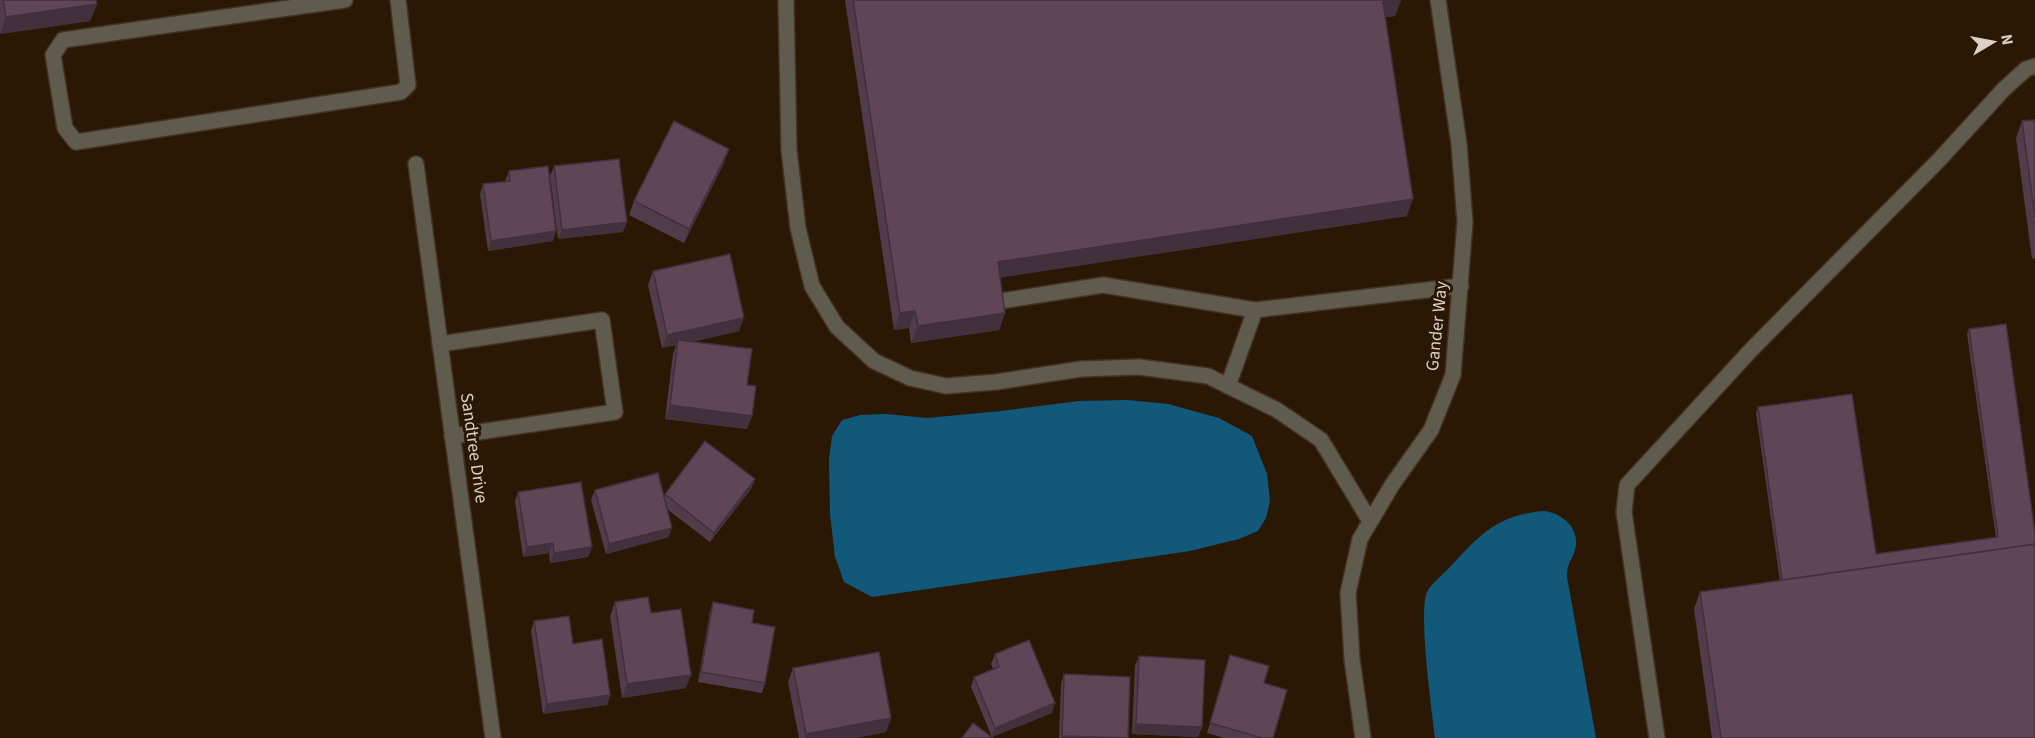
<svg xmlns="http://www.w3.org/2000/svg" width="2035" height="738" viewBox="0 0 2035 738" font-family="'Source Sans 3',sans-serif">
  <rect width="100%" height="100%" fill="#2a1805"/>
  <!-- water -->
  <g fill="#115879">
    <polygon points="1128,400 1168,404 1219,418 1252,436 1267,474 1270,501 1266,518 1258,531 1239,539 1190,551 872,597 844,582 835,557 830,514 829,459 832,436 842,420 860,415 886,414 927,418 1001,411 1079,401"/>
    <path d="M 1543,511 C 1560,512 1578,526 1576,545 C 1574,559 1567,561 1567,577 L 1596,738 L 1435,738 C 1432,712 1418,612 1427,592 C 1431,584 1442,575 1449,568 C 1479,536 1496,515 1543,511 Z"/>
  </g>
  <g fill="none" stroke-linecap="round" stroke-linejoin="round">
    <defs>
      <g id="lane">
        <polyline points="345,0 63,40 53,55 65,128 76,142 401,92 408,85 398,0"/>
        <polyline points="786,0 789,150 798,228 812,286 837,327 874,361 910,378 946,386 996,382 1081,369 1139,367 1208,376 1277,410 1321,440 1370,521"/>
        <polyline points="995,302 1103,285 1255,310"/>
        <polyline points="440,344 602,320 615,412 452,436"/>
        <polyline points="1228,386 1255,310 1461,286"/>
        <polyline points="1363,738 1352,659 1348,593 1360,539 1392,485 1431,430 1453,375 1465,222 1459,144 1438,0"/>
        <polyline points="1657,738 1624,512 1627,485 1751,350 1939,160 2003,90 2026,69 2035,66"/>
      </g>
      <polyline id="street" points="416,164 493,738"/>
    </defs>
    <!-- lane casing -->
    <use href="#lane" stroke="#433220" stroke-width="18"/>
    <!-- street casing -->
    <use href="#street" stroke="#433220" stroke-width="18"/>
    <!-- lane -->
    <use href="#lane" stroke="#605b4f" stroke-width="15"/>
    <!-- street -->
    <use href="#street" stroke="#605b4f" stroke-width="15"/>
  </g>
  <!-- wall -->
  <g fill="#523b4a">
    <polygon points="0,0 96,0 97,4 90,21 0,34"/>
    <polygon points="845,0 1401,0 1395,16 1385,17 1407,216 1000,277 1005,313 999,330 911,343 909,328 894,330"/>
    <polygon points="2035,120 2035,258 2032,259 2016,138 2022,121"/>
    <polygon points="724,163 684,243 629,215 634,201"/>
    <polygon points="554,166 623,232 558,239 550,176"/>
    <polygon points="509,171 556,231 553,241 488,251 480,194 483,184 505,181"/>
    <polygon points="653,271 739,331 692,342 747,385 752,416 747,429 665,419 673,354 676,345 662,348 648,285"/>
    <polygon points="1969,329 2035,738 1712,738 1694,609 1700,592 1780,581 1756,413 1758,407 1876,554 1996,538 1967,334"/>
    <polygon points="755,479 751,489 710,542 667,509 669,537 606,554 591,500 595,490 664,497 665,494"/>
    <polygon points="518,492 592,547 588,557 550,563 549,553 523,557 515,501"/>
    <polygon points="615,602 651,613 686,688 622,698 610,616"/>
    <polygon points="713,602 752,623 765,683 762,693 698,682 710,612"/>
    <polygon points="534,621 573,644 610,695 607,705 543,714 531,631"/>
    <polygon points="995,654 1052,713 992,737 971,687 974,677 993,669 991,664"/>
    <polygon points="1230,655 1264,683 1273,738 1224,738 1207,733"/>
    <polygon points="1139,656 1202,727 1198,737 1132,734 1135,666"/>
    <polygon points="793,668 891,718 886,732 856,738 799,738 788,682"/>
    <polygon points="1064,674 1128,738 1059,738 1061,684"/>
  </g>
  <!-- shaded-wall -->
  <g fill="#42303c">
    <polygon points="1395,0 1401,0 1395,16 1377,19 1383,2"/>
    <polygon points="97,4 90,21 0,34 6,17"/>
    <polygon points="729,149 724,163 684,243 689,229"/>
    <polygon points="1413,199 1407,216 992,279 998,262"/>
    <polygon points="627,222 623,232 558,239 562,230"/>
    <polygon points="556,231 553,241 488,251 491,241"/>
    <polygon points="915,311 909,328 894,330 900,313"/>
    <polygon points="1005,313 999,330 911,343 918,326"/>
    <polygon points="744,318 739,331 677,345 678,340 676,345 662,348 667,335"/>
    <polygon points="670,405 752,416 747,429 665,419"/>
    <polygon points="755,479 751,489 710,542 714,533"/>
    <polygon points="672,528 669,537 606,554 609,544"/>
    <polygon points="553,543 549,553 523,557 527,547"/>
    <polygon points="592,547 588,557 550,563 554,553"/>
    <polygon points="691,675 686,688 622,698 627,684"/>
    <polygon points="610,695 607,705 543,714 547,704"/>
    <polygon points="1055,703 1052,713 991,737 995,728"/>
    <polygon points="891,718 886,732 856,738 805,738 806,734"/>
    <polygon points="1136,724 1202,727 1198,737 1132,734"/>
    <polygon points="1062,736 1104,738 1062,738"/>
  </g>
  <!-- building -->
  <g fill="#5f4556" stroke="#42303c" stroke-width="1.5">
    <polygon points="3,0 96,0 97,4 6,17"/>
    <polygon points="853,0 1395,0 1383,2 1413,199 998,262 1005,313 918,326 915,311 900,313"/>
    <polygon points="2035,120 2035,217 2022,121"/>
    <polygon points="674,121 729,149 689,229 634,201"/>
    <polygon points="619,159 627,222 562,230 554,166"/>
    <polygon points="548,166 556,231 491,241 483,184 510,181 509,171"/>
    <polygon points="730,254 744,318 667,335 653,271"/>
    <polygon points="2006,324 2035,533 2035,544 1782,580 1758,407 1852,394 1876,554 1998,537 1969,329"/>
    <polygon points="678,340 752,349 747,385 756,386 752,416 670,405"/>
    <polygon points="705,441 755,479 714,533 665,494"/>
    <polygon points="658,473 672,528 609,544 595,490"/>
    <polygon points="581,482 592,547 554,553 553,543 527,547 518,492"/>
    <polygon points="2035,544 2035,738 1721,738 1700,592"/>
    <polygon points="648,597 651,613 681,609 691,675 627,684 615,602"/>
    <polygon points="713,602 754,610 752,623 775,627 765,683 701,672"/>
    <polygon points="569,616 573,644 602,639 610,695 547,704 534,621"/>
    <polygon points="1029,640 1055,703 995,728 974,677 999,667 995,654"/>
    <polygon points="879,652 891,718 806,734 793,668"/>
    <polygon points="1230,655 1269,666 1264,683 1287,690 1273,738 1262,738 1210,723"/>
    <polygon points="1139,656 1205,660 1202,727 1136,724"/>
    <polygon points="1064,674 1130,677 1128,738 1062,736"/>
    <polygon points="973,723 993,738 962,738"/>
  </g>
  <g text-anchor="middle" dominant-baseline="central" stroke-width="6" stroke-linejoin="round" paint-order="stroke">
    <!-- street labels -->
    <g font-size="18" fill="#dccfc3" stroke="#2a1805">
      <text transform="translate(1437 326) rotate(-84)">Gander Way</text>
      <text transform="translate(474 448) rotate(82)">Sandtree Drive</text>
    </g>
  </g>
  <!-- north arrow -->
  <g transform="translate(1993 42) rotate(80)" stroke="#2a1805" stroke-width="4.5" paint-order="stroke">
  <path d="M0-4.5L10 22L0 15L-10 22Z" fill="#dccfc3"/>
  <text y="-9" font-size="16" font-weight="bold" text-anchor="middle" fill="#dccfc3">N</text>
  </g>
</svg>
